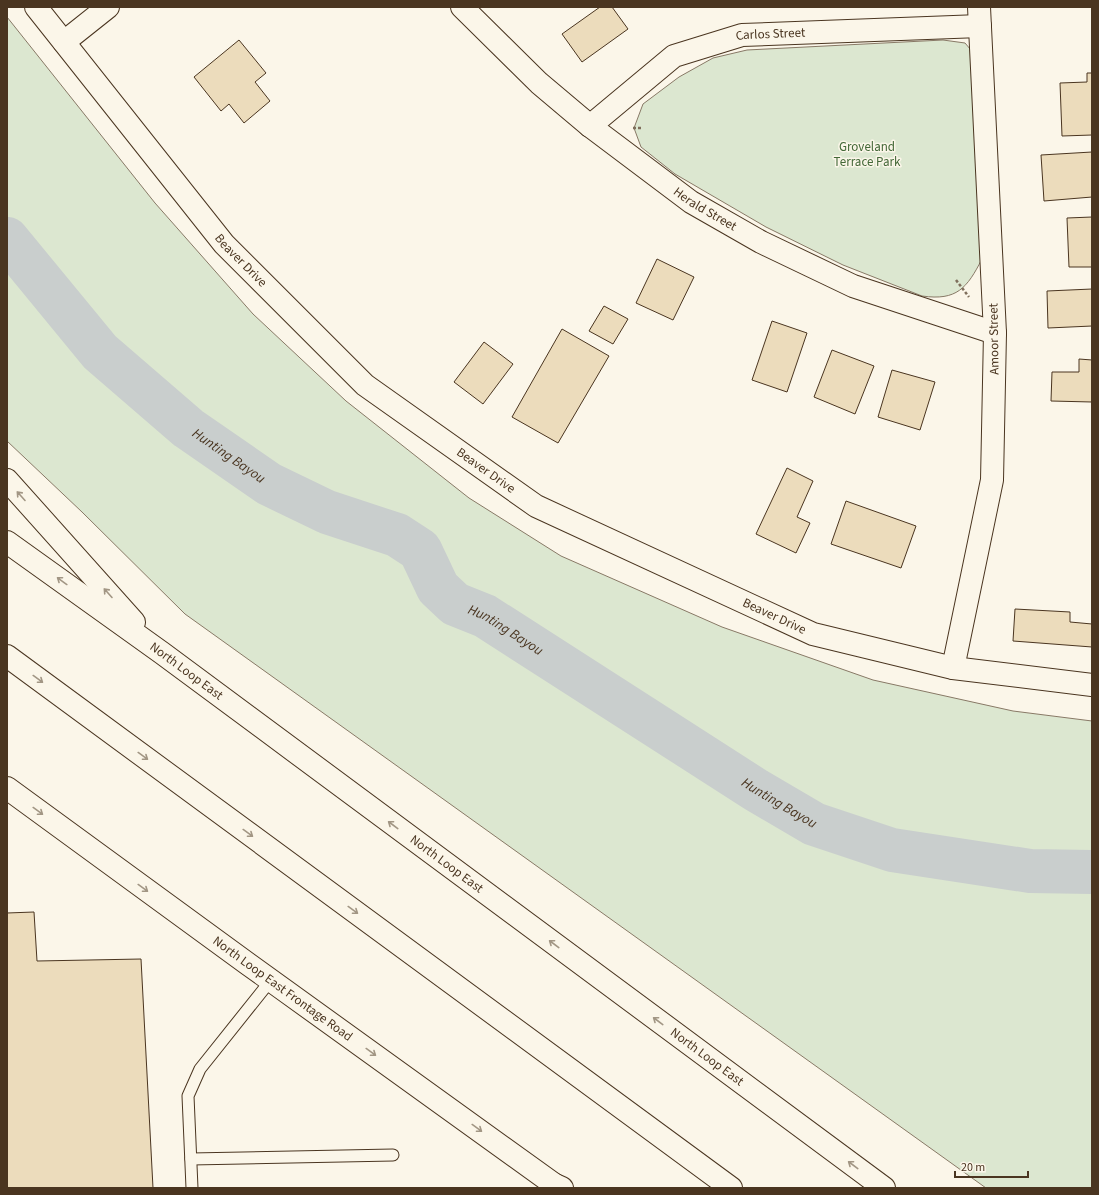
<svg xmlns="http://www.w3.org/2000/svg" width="1099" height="1195" viewBox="0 0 1099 1195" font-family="'Source Sans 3',sans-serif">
  <rect width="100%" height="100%" fill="#fbf6e9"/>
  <!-- green -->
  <g fill="#dce7d0" stroke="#887966">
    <polygon points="7,17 155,203 253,314 346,401 469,498 561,556 722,627 873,680 1013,711 1092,721 1092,1188 986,1188 185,614 82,512 7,441"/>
    <path d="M 943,40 L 965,43 L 971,50 L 982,259 C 967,288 957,301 922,296 L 843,265 L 766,227 L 675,174 L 641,147 L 634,128 L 643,104 L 679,77 L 713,58 L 747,50 Z"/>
  </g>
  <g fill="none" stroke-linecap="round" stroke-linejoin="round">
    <!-- river -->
    <path stroke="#c9cecd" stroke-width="44" id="s1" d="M 7,239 L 100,352 L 188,428 L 269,484 L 327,512 L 397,535 L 420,550 L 438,588 L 455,604 L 485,616 L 756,790 L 814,824 L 892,850 L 1030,871 L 1092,872"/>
  </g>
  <!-- building -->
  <g fill="#ecdcbc" stroke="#4a3520">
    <polygon points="600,7 612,7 628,29 582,62 562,34"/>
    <polygon points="239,40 266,73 255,82 270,101 244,123 229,104 221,111 194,77"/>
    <polygon points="1087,73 1092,73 1092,135 1062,136 1060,83 1087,82"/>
    <polygon points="1092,152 1092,197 1044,201 1041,155"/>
    <polygon points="1092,217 1092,267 1069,267 1067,218"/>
    <polygon points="657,259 694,277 673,320 636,303"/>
    <polygon points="1092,289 1092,326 1048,328 1047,291"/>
    <polygon points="604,306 628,319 613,344 589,331"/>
    <polygon points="772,321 807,333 787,392 752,380"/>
    <polygon points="562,329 609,356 558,443 512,417"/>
    <polygon points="484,342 513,364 483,404 454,382"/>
    <polygon points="832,350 874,366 855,414 814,397"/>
    <polygon points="1079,359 1092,360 1092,402 1051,401 1052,372 1079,372"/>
    <polygon points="892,370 935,382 920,430 878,417"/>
    <polygon points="787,468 813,481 797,517 810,523 796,553 756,534"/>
    <polygon points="846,501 916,526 901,568 831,544"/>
    <polygon points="1015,609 1070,612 1070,622 1092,624 1092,647 1013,641"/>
    <polygon points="34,912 37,961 141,959 153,1188 7,1188 7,913"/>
  </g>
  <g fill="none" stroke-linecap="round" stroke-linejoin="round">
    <defs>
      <g id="lane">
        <polyline points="191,1159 393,1155"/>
        <polyline points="192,1188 188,1096 200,1069 271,980"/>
      </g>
      <g id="street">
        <path id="s2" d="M 36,7 L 224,244 L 365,385 L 536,506 L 813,634 L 953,668 L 1092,685"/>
        <path id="s3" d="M 462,7 L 539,83 L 590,126 L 691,202 L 761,242 L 853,286 L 995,333"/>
        <polyline points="64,42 108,7"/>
        <path id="s4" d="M 590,126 L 674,56 L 742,35 L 980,26"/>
        <polyline points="953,668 992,480 995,333 979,7"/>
      </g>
      <g id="secondary">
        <path id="s5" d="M 7,788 L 248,964 L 559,1188"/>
      </g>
      <g id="highway">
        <polyline points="7,480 134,622"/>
        <path id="s6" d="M 7,542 L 162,653 L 884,1188"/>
        <polyline points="7,656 731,1188"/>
        <polyline points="553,1184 562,1188"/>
      </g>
    </defs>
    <!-- lane casing -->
    <use href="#lane" stroke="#4a3520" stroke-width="13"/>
    <!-- street casing -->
    <use href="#street" stroke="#4a3520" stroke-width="24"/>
    <!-- secondary casing -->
    <use href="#secondary" stroke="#4a3520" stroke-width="24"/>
    <!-- highway casing -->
    <use href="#highway" stroke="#4a3520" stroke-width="24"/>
    <!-- path -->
    <g stroke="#7f6f5c" stroke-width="2.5" stroke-dasharray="3 2" stroke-linecap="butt">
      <polyline points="633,128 641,128"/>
      <polyline points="956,280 969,297"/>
    </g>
    <!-- lane -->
    <use href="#lane" stroke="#fbf6e9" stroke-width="11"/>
    <!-- street -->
    <use href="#street" stroke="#fbf6e9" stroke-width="22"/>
    <!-- secondary -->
    <use href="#secondary" stroke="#fbf6e9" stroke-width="22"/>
    <!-- highway -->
    <use href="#highway" stroke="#fbf6e9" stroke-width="22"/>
  </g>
  <!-- one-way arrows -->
  <defs><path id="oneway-shaft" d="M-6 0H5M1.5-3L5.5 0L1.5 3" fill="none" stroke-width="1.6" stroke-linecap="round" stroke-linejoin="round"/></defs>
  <g stroke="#a29684">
    <use href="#oneway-shaft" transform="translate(21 496) rotate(-132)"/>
    <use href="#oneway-shaft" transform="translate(62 581) rotate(-144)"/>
    <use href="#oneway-shaft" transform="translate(108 593) rotate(-132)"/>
    <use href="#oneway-shaft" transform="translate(38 679) rotate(36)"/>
    <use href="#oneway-shaft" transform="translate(143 756) rotate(36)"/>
    <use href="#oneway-shaft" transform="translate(38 811) rotate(36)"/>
    <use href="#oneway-shaft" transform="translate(393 825) rotate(-143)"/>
    <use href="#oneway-shaft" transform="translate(248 833) rotate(36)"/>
    <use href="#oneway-shaft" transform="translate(143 888) rotate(36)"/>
    <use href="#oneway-shaft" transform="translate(353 910) rotate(36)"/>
    <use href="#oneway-shaft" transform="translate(554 944) rotate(-143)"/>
    <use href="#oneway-shaft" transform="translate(658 1021) rotate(-143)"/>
    <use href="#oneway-shaft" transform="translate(371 1052) rotate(36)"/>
    <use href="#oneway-shaft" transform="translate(477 1128) rotate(36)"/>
    <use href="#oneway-shaft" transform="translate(853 1165) rotate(-143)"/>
  </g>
  <g text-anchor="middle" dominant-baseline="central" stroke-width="3" stroke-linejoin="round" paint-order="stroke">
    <!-- street labels -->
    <g font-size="13" fill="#4a3520" stroke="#fbf6e9">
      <text stroke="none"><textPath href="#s4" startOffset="209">Carlos Street</textPath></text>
      <text stroke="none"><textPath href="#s3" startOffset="317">Herald Street</textPath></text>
      <text stroke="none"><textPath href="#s2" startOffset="326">Beaver Drive</textPath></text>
      <text transform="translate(994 339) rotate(-91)">Amoor Street</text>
      <text stroke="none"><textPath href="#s2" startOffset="650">Beaver Drive</textPath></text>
      <text stroke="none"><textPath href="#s2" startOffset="974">Beaver Drive</textPath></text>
      <text stroke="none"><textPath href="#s6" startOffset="221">North Loop East</textPath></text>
      <text stroke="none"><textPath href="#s6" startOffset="545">North Loop East</textPath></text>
      <text stroke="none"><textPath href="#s5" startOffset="341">North Loop East Frontage Road</textPath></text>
      <text stroke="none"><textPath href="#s6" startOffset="869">North Loop East</textPath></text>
    </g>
    <!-- park labels -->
    <g font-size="13" fill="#436837" stroke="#fbf6e9">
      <text x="867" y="147">Groveland<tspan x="867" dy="15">Terrace Park</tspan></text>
    </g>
    <!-- water labels -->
    <g font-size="14" font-style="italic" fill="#4a3520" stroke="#fbf6e9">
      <text stroke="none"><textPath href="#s1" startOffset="312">Hunting Bayou</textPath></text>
      <text stroke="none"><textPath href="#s1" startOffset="649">Hunting Bayou</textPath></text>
      <text stroke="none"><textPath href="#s1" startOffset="973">Hunting Bayou</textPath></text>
    </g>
  </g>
  <!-- border -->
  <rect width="1099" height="1195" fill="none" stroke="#4a3520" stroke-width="16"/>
  <!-- scale -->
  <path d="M955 1171v6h73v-6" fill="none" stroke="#4a3520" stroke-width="2"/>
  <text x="961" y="1171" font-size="12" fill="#4a3520" stroke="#fbf6e9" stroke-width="3" paint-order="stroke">20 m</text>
</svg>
